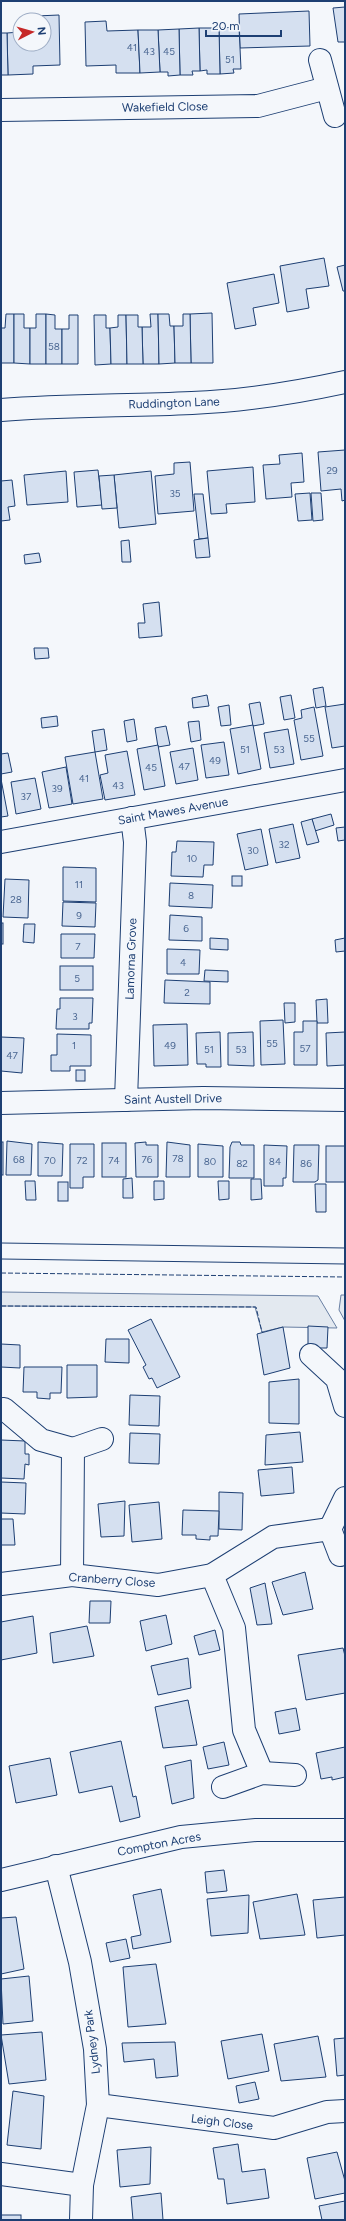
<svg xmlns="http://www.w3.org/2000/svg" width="346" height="2221" viewBox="0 0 346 2221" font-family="Figtree,sans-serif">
  <rect width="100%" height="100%" fill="#f4f7fb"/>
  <!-- green -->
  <g fill="#e3e9f0" stroke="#687fa3">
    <polygon points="1,1292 318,1296 337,1328 283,1327 262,1332 255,1307 1,1306"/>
    <polygon points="341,1295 345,1295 345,1321 339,1310"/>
  </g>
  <!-- building -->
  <g fill="#d5e0f0" stroke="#1d3f73">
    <polygon points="345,7 345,42 338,42 333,8"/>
    <polygon points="309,11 310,46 240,48 239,14"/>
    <polygon points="59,15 60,65 33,66 33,74 8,75 7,33 20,32 20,44 44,44 44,20 36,20 36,16"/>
    <polygon points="106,21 107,31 138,30 140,73 116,73 116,65 86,66 85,22"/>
    <polygon points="239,27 241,69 233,69 234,73 220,74 219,28"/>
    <polygon points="199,28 219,28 220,74 207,74 207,70 200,71"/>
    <polygon points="199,28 200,71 192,71 193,75 180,75 179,29"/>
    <polygon points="179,29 180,75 168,76 168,72 160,72 158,30"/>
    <polygon points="138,30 158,30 160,72 140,73"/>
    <polygon points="1,33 7,33 8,75 1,75"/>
    <polygon points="324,258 329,286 306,289 309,308 287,312 280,266"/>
    <polygon points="345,265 345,291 343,291 337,267"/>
    <polygon points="274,274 279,303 253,308 256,325 235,329 227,283"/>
    <polygon points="212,313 213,363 191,363 190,314"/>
    <polygon points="6,314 14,314 14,363 1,363 1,328 5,328"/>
    <polygon points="14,314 24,314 24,328 30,328 30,364 14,363"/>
    <polygon points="36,314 46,314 46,364 30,364 30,328 36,328"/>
    <polygon points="46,314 55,315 55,329 62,329 62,364 46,364"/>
    <polygon points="150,314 158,314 159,364 143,364 142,327 151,327"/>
    <polygon points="158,314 169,314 170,326 174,326 175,363 159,364"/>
    <polygon points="183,314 190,314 191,363 175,363 174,326 183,326"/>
    <polygon points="69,315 78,315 78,364 62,364 62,329 69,329"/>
    <polygon points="94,315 106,315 106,328 110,328 111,364 95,365"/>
    <polygon points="118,315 126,315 127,364 111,364 110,328 118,327"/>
    <polygon points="126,315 138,315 138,327 142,327 143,364 127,364"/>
    <polygon points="345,450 345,500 342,501 341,489 321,491 318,452"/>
    <polygon points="302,453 304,482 291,483 292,497 266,499 263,465 280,464 279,455"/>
    <polygon points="190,462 194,511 158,514 155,476 174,474 174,463"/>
    <polygon points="253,467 255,502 226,504 227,513 211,514 207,471"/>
    <polygon points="98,470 102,505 77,507 74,472"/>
    <polygon points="66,471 68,502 27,505 24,475"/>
    <polygon points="151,471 156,524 119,528 114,475"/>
    <polygon points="114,475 117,508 102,509 99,476"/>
    <polygon points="12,480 15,506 8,507 10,520 1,521 1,481"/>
    <polygon points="310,493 312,520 298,521 295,494"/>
    <polygon points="311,493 321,493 323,520 313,521"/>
    <polygon points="194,494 203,494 208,538 199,539"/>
    <polygon points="208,538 210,557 196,558 194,540"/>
    <polygon points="129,540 131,562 122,562 121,541"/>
    <polygon points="39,553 41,562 25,564 24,555"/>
    <polygon points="159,602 162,636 139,638 138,623 145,623 143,604"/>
    <polygon points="34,648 48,648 49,658 35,659"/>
    <polygon points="323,687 326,706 316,708 313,689"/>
    <polygon points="207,695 209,706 193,708 192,698"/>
    <polygon points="291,695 295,718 284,720 280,697"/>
    <polygon points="260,702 264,724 253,726 249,704"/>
    <polygon points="345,704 345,746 332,748 325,707"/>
    <polygon points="229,705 231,725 221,726 218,707"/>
    <polygon points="314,707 323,756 301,760 294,720 302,718 301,710"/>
    <polygon points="57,716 58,726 42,728 41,718"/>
    <polygon points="134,719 137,740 127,742 124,721"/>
    <polygon points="199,721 201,740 191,742 188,722"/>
    <polygon points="253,725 261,769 238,774 230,729"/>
    <polygon points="166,726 170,745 158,747 155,728"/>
    <polygon points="104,729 107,750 95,752 92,731"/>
    <polygon points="288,729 294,764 270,768 264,733"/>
    <polygon points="224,742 229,775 206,778 201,745"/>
    <polygon points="158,745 165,786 144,790 137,749"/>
    <polygon points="193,748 198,780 176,784 170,752"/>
    <polygon points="127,751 135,795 105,800 100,775 108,773 105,755"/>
    <polygon points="95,752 103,799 73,804 65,757"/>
    <polygon points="8,753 12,772 1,774 1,754"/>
    <polygon points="66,767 72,804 49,808 42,772"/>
    <polygon points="35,778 41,809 16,814 11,782"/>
    <polygon points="1,779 8,816 1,817"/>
    <polygon points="331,814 334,825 315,831 312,819"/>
    <polygon points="312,819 319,842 307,845 301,822"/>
    <polygon points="293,824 300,858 276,863 269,829"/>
    <polygon points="345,827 345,840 338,841 336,828"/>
    <polygon points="261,829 268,865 245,870 237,834"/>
    <polygon points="177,841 214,842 213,865 204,865 203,877 171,876 172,852 176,852"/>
    <polygon points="63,867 96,868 96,902 63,901"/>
    <rect x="232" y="876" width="10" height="10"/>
    <polygon points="5,879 29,880 28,918 3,917"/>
    <polygon points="170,883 213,885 212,908 169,906"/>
    <polygon points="63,902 96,903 95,927 62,926"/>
    <polygon points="170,915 202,917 202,941 169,940"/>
    <rect x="1" y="923" width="2" height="21"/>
    <polygon points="24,924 35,924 34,943 23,942"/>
    <polygon points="61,934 95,934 94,958 61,958"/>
    <polygon points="210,938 228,939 228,950 210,949"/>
    <polygon points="345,938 345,951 336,952 335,940"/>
    <polygon points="167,949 200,950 199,974 167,974"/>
    <rect x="60" y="966" width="33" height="24"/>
    <polygon points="205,970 228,971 228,982 204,981"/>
    <polygon points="165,980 210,982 210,1004 164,1003"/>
    <polygon points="60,998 93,998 92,1023 89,1023 89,1029 56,1029 57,1009 60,1009"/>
    <polygon points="327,999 328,1023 317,1023 316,1000"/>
    <polygon points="284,1003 295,1003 295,1022 285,1023"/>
    <polygon points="283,1020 285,1064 261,1065 260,1021"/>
    <polygon points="303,1021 317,1021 317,1065 294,1065 294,1032 303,1032"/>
    <polygon points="187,1024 188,1065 154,1066 153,1025"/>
    <polygon points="220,1032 221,1067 206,1067 206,1064 197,1064 196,1033"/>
    <polygon points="253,1032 254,1066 228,1065 228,1033"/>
    <polygon points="345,1032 345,1065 327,1066 326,1033"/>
    <polygon points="57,1034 91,1035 91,1066 70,1066 70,1071 51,1071 51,1055 57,1055"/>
    <polygon points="1,1037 24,1038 22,1073 1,1071"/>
    <rect x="76" y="1070" width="9" height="11"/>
    <polygon points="7,1141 32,1144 31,1175 6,1175"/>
    <rect x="1" y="1142" width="2" height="33"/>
    <polygon points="38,1142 63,1144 62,1176 38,1176"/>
    <polygon points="146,1142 146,1145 158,1145 158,1177 136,1177 135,1143"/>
    <polygon points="167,1142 190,1145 190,1177 166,1177"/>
    <polygon points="232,1142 240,1142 241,1145 254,1145 254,1178 229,1178 230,1147"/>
    <rect x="102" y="1143" width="24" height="34"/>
    <polygon points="70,1144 94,1144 94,1177 83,1177 83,1188 70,1188"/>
    <polygon points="198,1144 223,1146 223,1177 198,1177"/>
    <polygon points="264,1145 287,1146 286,1178 283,1178 283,1186 264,1186"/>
    <polygon points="294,1145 319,1145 318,1180 315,1182 293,1182"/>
    <rect x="326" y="1146" width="19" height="36"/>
    <polygon points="132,1178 133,1198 123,1198 123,1179"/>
    <polygon points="251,1179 261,1179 262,1199 251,1200"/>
    <polygon points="25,1181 35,1181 36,1200 26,1200"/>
    <polygon points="154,1181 164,1181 164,1199 154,1200"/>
    <polygon points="218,1181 229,1181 229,1199 219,1200"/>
    <rect x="58" y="1182" width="10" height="19"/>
    <polygon points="315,1184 326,1184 326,1212 316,1212"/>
    <polygon points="151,1319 180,1377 157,1388 152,1378 149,1379 143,1367 146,1365 128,1330"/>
    <polygon points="308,1326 328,1327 327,1348 308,1348"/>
    <polygon points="283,1327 290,1368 264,1375 257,1334"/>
    <polygon points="106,1339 129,1339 129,1363 105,1362"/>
    <polygon points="1,1344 20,1345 20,1368 1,1367"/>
    <polygon points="67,1365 97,1365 97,1397 67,1398"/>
    <polygon points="24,1367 62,1367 61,1393 50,1393 50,1399 37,1398 37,1392 23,1392"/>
    <polygon points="299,1379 299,1424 269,1423 269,1382"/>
    <polygon points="130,1395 160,1396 159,1426 129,1425"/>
    <polygon points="300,1432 303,1462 265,1465 266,1435"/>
    <polygon points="130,1433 160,1434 159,1464 129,1463"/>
    <polygon points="1,1440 25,1441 25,1454 29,1454 29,1465 25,1464 24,1479 1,1478"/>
    <polygon points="292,1467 294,1493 261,1496 258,1470"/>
    <polygon points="1,1482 26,1483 25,1514 1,1513"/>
    <polygon points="219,1492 243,1493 242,1530 219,1529"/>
    <polygon points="125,1501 124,1536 101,1537 98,1504"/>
    <polygon points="159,1502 162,1539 132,1542 129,1505"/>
    <polygon points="183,1510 219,1511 218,1536 210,1536 210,1540 196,1539 196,1535 182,1535"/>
    <polygon points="1,1519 13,1519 15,1545 1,1545"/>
    <polygon points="305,1572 313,1609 283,1615 272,1582"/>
    <polygon points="265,1583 272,1624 257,1625 250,1588"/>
    <polygon points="90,1601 111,1601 110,1623 89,1623"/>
    <polygon points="166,1615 172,1644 146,1651 140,1621"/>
    <polygon points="33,1616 37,1653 1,1660 1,1622"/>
    <polygon points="87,1626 94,1656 53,1663 50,1633"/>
    <polygon points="215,1630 220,1650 199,1655 194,1636"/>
    <polygon points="343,1648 345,1656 345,1693 306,1700 298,1655"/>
    <polygon points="188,1658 191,1688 158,1695 151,1666"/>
    <polygon points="188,1700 197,1745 163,1748 155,1707"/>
    <polygon points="296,1708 300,1730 279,1734 275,1712"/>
    <polygon points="121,1741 133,1797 136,1796 140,1817 120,1822 112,1786 79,1793 70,1752"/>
    <polygon points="224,1742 229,1765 208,1769 203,1747"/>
    <polygon points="345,1747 345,1777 332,1780 332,1777 321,1779 316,1753"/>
    <polygon points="50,1758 57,1795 16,1803 9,1766"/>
    <polygon points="191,1760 194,1798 172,1804 165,1766"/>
    <polygon points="224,1870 227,1891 207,1893 205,1872"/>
    <polygon points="161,1889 171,1942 133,1949 131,1937 141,1935 133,1895"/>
    <polygon points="297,1894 305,1935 260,1939 253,1902"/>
    <polygon points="249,1895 248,1933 211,1936 207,1899"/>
    <polygon points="345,1897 345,1935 317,1938 313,1900"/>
    <polygon points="16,1917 24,1969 1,1974 1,1918"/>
    <polygon points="126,1939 130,1958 110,1962 106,1943"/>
    <polygon points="156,1964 166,2024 128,2027 123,1967"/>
    <polygon points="29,1976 33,2021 3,2024 1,1979"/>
    <polygon points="42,2032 46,2080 9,2084 1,2035"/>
    <polygon points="262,2034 269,2071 228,2079 221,2041"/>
    <polygon points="318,2036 326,2077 281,2081 274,2044"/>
    <polygon points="345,2038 345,2075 337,2076 334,2039"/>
    <polygon points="175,2042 178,2076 156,2078 154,2059 124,2062 122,2043"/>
    <polygon points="255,2082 259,2099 239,2103 236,2086"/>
    <polygon points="13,2091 44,2096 41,2149 7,2145"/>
    <polygon points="238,2144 242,2172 265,2169 269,2198 227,2204 224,2179 218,2179 213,2148"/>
    <polygon points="151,2147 150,2184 120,2187 117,2150"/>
    <polygon points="337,2152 345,2181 345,2193 315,2199 307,2158"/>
    <polygon points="161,2193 163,2220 133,2220 131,2197"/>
    <polygon points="345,2201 345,2220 322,2220 319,2206"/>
    <rect x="1" y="2215" width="20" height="5"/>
  </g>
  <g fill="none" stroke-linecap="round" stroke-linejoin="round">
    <defs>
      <g id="minor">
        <polyline points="320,60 335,116"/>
        <polyline points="1,110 258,106 327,88"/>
        <polyline points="1,842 345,780"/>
        <polyline points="126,1100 135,842 132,818"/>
        <polyline points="1,1103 203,1098 345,1100"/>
        <polyline points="311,1355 337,1379 345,1406"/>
        <polyline points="4,1409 41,1440 73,1449"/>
        <polyline points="330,1529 345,1498"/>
        <polyline points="72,1575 73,1449 102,1439"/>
        <polyline points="212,1575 234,1628 244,1730 262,1773"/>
        <polyline points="1,1584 72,1575 158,1585 212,1575 273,1537 330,1529 340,1555"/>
        <polyline points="223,1787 262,1773 295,1775"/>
        <polyline points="56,1866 80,1962 95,2049 98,2105 82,2185 81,2220"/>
        <polyline points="1,1880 181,1837 256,1830 345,1830"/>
        <polyline points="98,2105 274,2128 327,2112 345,2111"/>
        <polyline points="1,2174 82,2185"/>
      </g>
      <path id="major" d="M 1,410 C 65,405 128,406 192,403 C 244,401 294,393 345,382"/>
    </defs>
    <!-- minor casing -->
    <use href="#minor" stroke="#1d3f73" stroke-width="24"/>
    <!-- major casing -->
    <use href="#major" stroke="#1d3f73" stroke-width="24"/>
    <!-- minor -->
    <use href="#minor" stroke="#f4f7fb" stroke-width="22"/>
    <!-- major -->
    <use href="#major" stroke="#f4f7fb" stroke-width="22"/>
    <!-- tram -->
    <g stroke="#1d3f73" stroke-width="1">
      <polyline points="1,1243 345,1248"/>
      <polyline points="1,1259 345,1264"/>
    </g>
    <!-- fence -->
    <g stroke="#1d3f73" stroke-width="1" stroke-dasharray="5 2" stroke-linecap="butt">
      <polyline points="1,1273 345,1277"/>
      <polyline points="1,1306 256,1307 262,1332"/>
    </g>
  </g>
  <g text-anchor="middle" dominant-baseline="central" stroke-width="3" stroke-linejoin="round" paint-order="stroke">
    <!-- number labels -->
    <g font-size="10" fill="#4b6792">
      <text x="132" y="47">41</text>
      <text x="149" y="51">43</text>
      <text x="169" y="51">45</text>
      <text x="230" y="59">51</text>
      <text x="54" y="346">58</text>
      <text x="332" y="470">29</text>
      <text x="175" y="493">35</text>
      <text x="309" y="738">55</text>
      <text x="245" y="749">51</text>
      <text x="279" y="749">53</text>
      <text x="215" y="760">49</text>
      <text x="184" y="766">47</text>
      <text x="151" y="767">45</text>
      <text x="84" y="778">41</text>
      <text x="118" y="785">43</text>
      <text x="57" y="788">39</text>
      <text x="26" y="796">37</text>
      <text x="284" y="844">32</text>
      <text x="253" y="850">30</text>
      <text x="192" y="858">10</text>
      <text x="79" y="884">11</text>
      <text x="191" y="895">8</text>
      <text x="16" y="899">28</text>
      <text x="79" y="915">9</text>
      <text x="186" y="928">6</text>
      <text x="78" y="946">7</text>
      <text x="183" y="962">4</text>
      <text x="77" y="978">5</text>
      <text x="187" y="992">2</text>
      <text x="75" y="1016">3</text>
      <text x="272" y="1043">55</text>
      <text x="74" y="1045">1</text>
      <text x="170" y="1045">49</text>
      <text x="305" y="1048">57</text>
      <text x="209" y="1049">51</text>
      <text x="241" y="1049">53</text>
      <text x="12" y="1055">47</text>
      <text x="178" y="1158">78</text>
      <text x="19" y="1159">68</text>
      <text x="147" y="1159">76</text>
      <text x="50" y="1160">70</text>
      <text x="82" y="1160">72</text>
      <text x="114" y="1160">74</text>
      <text x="210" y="1161">80</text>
      <text x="275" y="1161">84</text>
      <text x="242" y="1163">82</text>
      <text x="306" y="1163">86</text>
    </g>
    <!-- street labels -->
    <g font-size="12" fill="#1d3f73" stroke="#f4f7fb">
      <text transform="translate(165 107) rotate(-1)">Wakefield Close</text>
      <text transform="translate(174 403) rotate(-2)">Ruddington Lane</text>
      <text transform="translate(173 811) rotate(-10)">Saint Mawes Avenue</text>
      <text transform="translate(131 959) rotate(-88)">Lamorna Grove</text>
      <text transform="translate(173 1099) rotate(-1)">Saint Austell Drive</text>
      <text transform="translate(112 1580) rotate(4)">Cranberry Close</text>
      <text transform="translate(159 1844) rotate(-11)">Compton Acres</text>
      <text transform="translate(92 2042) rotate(-97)">Lydney Park</text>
      <text transform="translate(222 2122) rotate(7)">Leigh Close</text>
    </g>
  </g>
  <!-- border -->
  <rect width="346" height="2221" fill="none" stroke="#1d3f73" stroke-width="4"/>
  <!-- north arrow -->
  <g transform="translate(32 32) rotate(84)"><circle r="19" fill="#f4f7fb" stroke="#9eadc5"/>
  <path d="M0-3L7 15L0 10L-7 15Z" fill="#c62828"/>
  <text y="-6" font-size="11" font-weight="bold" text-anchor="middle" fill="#1d3f73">N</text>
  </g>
  <!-- scale -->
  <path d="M206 30v6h75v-6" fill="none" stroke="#1d3f73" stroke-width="2"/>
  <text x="212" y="30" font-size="12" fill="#1d3f73" stroke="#f4f7fb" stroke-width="3" paint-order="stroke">20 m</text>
</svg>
